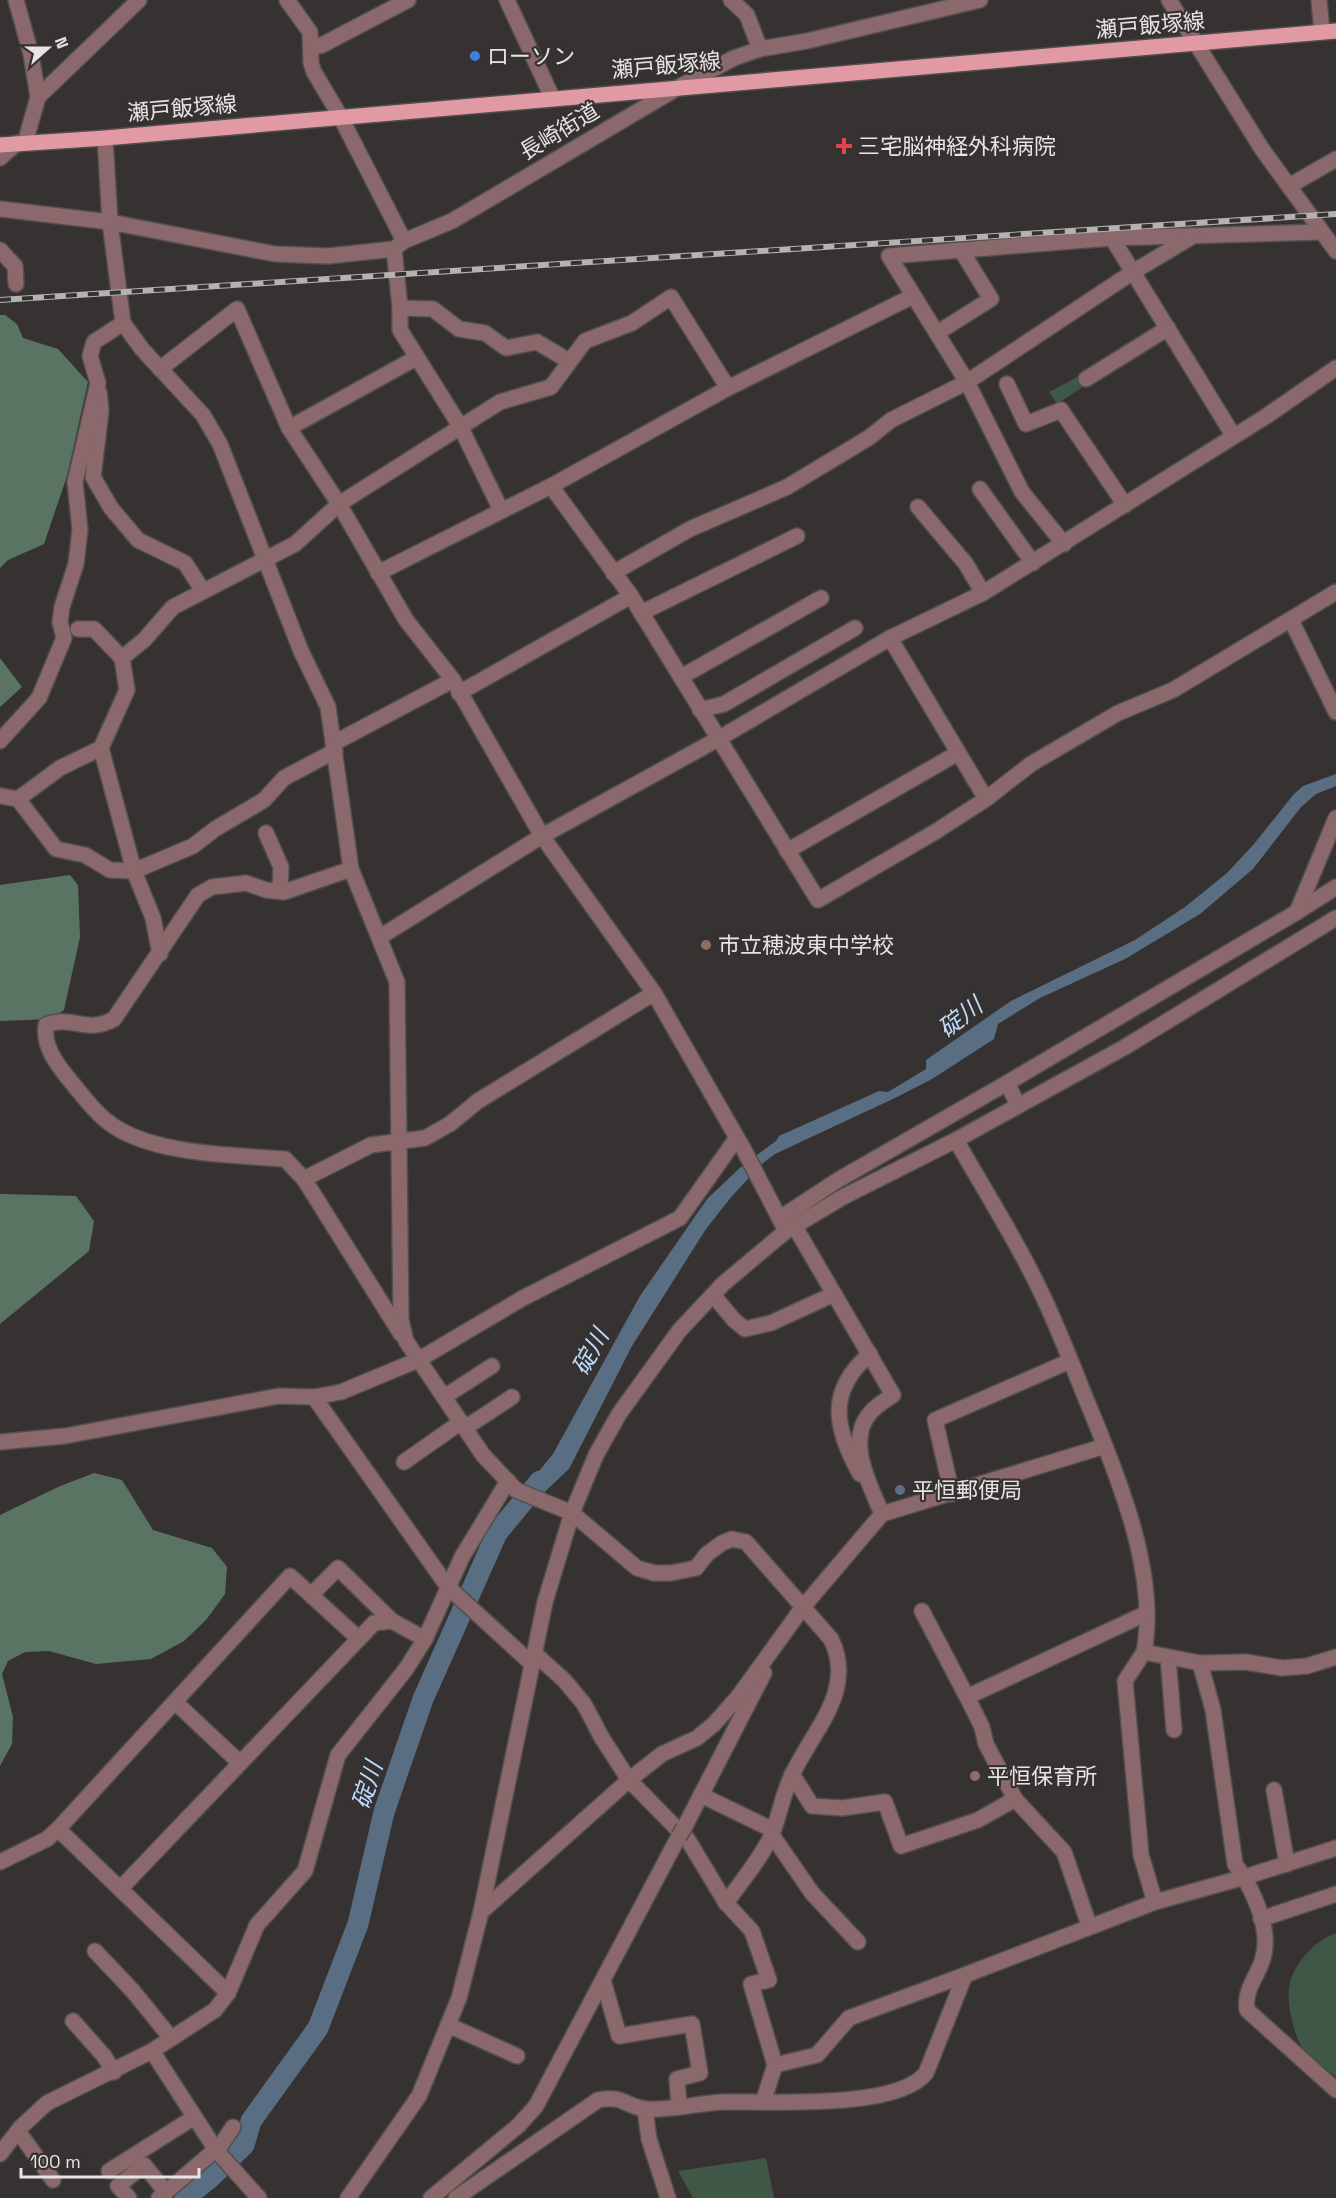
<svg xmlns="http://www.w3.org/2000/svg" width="1336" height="2198" viewBox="0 0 1336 2198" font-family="'Space Grotesk','Noto Sans JP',sans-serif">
  <rect width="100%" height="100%" fill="#363231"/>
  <!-- green -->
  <g fill="#3e5747">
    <polygon points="1081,375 1087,384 1057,404 1049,392"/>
    <path d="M 1336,1933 L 1336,2077 C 1326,2068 1307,2058 1301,2046 C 1293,2031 1287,2003 1289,1987 C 1293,1964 1315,1940 1336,1933 Z"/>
    <polygon points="766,2158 774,2198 693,2198 678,2171"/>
  </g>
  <!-- forest -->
  <g fill="#5a7463">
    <polygon points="0,315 5,315 17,324 23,338 58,349 88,382 67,476 44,544 8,560 0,568"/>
    <polygon points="0,658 22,687 0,707"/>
    <polygon points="70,875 78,885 80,937 64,1010 52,1019 0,1021 0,885"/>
    <polygon points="0,1194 76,1196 94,1221 89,1251 0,1324"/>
    <polygon points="94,1473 122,1480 153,1530 212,1548 227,1567 225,1594 206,1620 184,1641 151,1659 96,1664 49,1651 25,1652 8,1661 2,1674 13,1717 12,1744 0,1766 0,1515 58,1487"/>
  </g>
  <!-- water -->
  <polygon fill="#5a6e83" points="1336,774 1336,786 1316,794 1301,807 1253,869 1200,914 1125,959 1040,998 998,1024 994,1039 932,1079 897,1097 775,1154 762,1164 732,1196 706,1229 632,1346 569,1469 538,1498 522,1492 553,1454 640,1296 698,1212 708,1198 743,1165 776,1141 779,1136 879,1091 888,1092 926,1069 926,1060 1011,1001 1135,940 1185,907 1227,873 1254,844 1294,794 1303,786"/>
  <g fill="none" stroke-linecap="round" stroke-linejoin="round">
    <!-- river -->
    <polyline stroke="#5a6e83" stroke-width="21" points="185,2198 211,2177 244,2145 251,2121 318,2028 358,1924 384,1812 423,1699 497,1533 540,1481"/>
    <defs>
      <g id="minor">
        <polyline points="16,0 31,54 38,97 25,143"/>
        <polyline points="287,0 310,32 311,63 314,72 340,116 404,241"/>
        <polyline points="507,0 552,97"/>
        <polyline points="731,0 747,15 760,49"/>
        <polyline points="1169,0 1262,149 1336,251"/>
        <polyline points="1319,0 1322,32"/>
        <polyline points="311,48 322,45 408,0"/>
        <polyline points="38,97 139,0"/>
        <path d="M 105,138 L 110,222 L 123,323 L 142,349 L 203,415 L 220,444 L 301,651 L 328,707 L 351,869 L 397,982 L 401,1320 L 406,1341 L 483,1455 L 516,1490 L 572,1513 L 637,1568 L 654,1573 L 671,1573 L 696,1568 L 707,1554 L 722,1543 L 732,1539 L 746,1542 L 831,1639 C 856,1690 814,1729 793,1773 C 783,1792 780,1814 772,1834 C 763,1856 740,1883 726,1903 L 688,1840 L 629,1780 L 602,1738 L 584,1704 L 564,1680 L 534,1653"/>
        <polyline points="0,158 17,143"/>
        <polyline points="1289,186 1336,159"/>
        <polyline points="0,209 110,222 275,254 328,256 394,249 404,241 452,221 679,87 734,58 760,49 807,41 980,0"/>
        <polyline points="1112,238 1233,435"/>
        <polyline points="394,249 400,308 400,330 460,426 501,510"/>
        <polyline points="0,250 15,266 16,284"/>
        <polyline points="400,308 433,309 459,329 485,333 506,348 537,342 569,361"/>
        <polyline points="937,333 991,299 961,250"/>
        <polyline points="160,369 237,309 289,428 339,504 406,620 453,680 542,836 654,993 744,1150 786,1231"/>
        <polyline points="1086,379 1168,328"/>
        <polyline points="1007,384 1026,424 1061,410 1125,505"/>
        <polyline points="99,392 101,411 93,477 111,508 138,540 185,563 203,591"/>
        <polyline points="289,428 416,358"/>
        <polyline points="551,486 631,596 818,900 935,832 986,799"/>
        <polyline points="980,489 1033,563"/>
        <polyline points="918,507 966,564 983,593"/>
        <polyline points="1064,544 1022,492 967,382 889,256 1112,238 1322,232"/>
        <polyline points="378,573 551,486 728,388 913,296"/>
        <polyline points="613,573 690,529 787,487 870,437 891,420 967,382 1133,272 1193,236"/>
        <polyline points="641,613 797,536"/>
        <polyline points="1291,620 1336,712"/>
        <polyline points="78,629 94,629 122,658"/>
        <polyline points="890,638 986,799 1031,764 1118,713 1173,690 1336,592"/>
        <polyline points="681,677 821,598"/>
        <polyline points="459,693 631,596"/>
        <polyline points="700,710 724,704 855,628"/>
        <polyline points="0,741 39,698 64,638 60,622 62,607 76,564 80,530 75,482 98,383 90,356 94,342 123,323"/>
        <polyline points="334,743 453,680"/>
        <polyline points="0,796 18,799 56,849 85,855 110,870 134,871 193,846 215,829 264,800 284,778 335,751"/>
        <polyline points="18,799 60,768 101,748"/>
        <polyline points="266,833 281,867 280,891"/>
        <polyline points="787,851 958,753"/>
        <path d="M 351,869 L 284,892 L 266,890 L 246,883 L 212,887 L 198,895 L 114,1019 C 85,1035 72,1014 46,1025 C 43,1046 56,1063 68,1078 C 81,1093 92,1110 108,1122 C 150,1155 233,1155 285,1159 L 304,1179 L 401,1334"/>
        <polyline points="1297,912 1336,887"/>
        <polyline points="380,937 542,836 718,739 890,638 983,593 1265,417 1336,368"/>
        <polyline points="160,954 153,918 134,871 101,748 127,690 122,658 144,640 173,607 295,544 339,504 500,402 551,387 585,341 632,323 671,297 728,388"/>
        <polyline points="1018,1105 1007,1083 1297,912 1336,818"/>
        <path d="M 956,1140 C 983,1188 1014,1236 1038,1286 C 1059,1328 1075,1373 1093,1416 C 1121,1484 1158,1577 1144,1652 L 1200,1663 L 1246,1662 L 1282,1668 L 1307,1666 L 1336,1657"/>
        <polyline points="304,1179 371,1145 425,1138 450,1124 478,1101 654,993"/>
        <polyline points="780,1218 838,1180 1007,1083"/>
        <path d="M 795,1227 L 893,1395 C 886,1400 877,1405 871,1412 C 845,1440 870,1485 882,1514"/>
        <polyline points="713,1295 734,1320 745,1329 771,1323 834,1294"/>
        <polyline points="314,1397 448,1587 532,1664"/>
        <polyline points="444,1397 492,1366"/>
        <polyline points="465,1428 512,1397"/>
        <polyline points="0,1442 65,1436 279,1396 314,1397 341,1392 418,1360 523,1298 680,1218 736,1139"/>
        <polyline points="404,1462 461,1422"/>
        <path d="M 860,1474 C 835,1429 826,1391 870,1354"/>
        <polyline points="952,1494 935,1420 1070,1361"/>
        <polyline points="311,1595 338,1568 392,1621"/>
        <polyline points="922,1611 967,1697"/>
        <polyline points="1144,1652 1125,1681 1141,1855 1155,1902"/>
        <polyline points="1168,1657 1174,1730"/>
        <path d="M 1200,1663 L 1213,1710 L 1235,1864 C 1253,1889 1273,1931 1262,1961 C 1256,1979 1244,1990 1247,2010 L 1336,2090"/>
        <polyline points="175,1702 240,1763"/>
        <polyline points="792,1774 812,1806 842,1808 885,1802 901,1846 978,1820 1015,1799"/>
        <polyline points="1274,1790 1287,1864"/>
        <polyline points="701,1795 773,1830"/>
        <polyline points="684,1828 764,1673"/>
        <polyline points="58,1829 228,1993"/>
        <polyline points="772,1835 812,1893 858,1942"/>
        <polyline points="0,1862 47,1839 58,1829 290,1576 358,1638"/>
        <polyline points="120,1889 374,1623 392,1621 425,1639"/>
        <polyline points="726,1903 752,1931 769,1980 751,1984 775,2065 817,2055 849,2018 965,1975"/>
        <polyline points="481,1912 629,1780 662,1754 697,1738 714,1724 738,1697 803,1607 882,1514 1105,1446"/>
        <polyline points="1261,1919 1336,1894"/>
        <polyline points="1089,1925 1064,1852 1015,1799 986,1744 982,1727 967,1697 1147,1613"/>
        <polyline points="95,1951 132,1990 171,2038"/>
        <polyline points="603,1980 619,2036 692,2024 700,2073 677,2079 679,2105"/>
        <polyline points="73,2021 104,2056 114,2072"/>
        <polyline points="448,2025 517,2056"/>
        <polyline points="152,2051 216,2150 259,2198"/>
        <polyline points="763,2102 775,2065"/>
        <polyline points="645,2109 649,2139 668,2198"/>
        <polyline points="18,2131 53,2180"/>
        <polyline points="0,2154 21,2127 47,2103 152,2051 215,2010 228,1993 257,1925 305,1871 338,1755 406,1669 425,1639 462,1557 508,1481"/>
        <polyline points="109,2171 193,2118"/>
        <polyline points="129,2198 118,2186 144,2165 166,2192"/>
        <polyline points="159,2198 221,2145 233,2127"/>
        <polyline points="348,2198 419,2096 459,1998 481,1912 545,1602 572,1513 596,1455 619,1414 679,1331 723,1284 786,1231 843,1197 956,1140 1125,1047 1336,918"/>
        <polyline points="431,2198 519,2125 536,2106 679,1836"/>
        <path d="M 456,2198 L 598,2100 C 624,2095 624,2106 645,2109 C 666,2111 701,2103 723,2102 C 769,2101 897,2110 926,2073 L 965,1975 L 1155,1902 L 1245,1877 L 1336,1848"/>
      </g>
      <polyline id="major" points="0,145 105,138 1336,31"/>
    </defs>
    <!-- minor casing -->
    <use href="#minor" stroke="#524e4d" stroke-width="18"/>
    <!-- major casing -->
    <use href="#major" stroke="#524e4d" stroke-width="18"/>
    <!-- minor -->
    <use href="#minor" stroke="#8b686c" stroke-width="15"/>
    <!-- major -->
    <use href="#major" stroke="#e19aa4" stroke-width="15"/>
    <defs>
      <polyline id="rail" points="0,300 1336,214"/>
    </defs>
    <!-- rail casing -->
    <use href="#rail" stroke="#b5b2b1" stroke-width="6"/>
    <!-- rail -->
    <use href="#rail" stroke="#363231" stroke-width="4" stroke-dasharray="11" stroke-linecap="butt"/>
    <defs>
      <polyline id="minor-bridge" points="679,1836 684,1828"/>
    </defs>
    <!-- minor-bridge casing -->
    <use href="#minor-bridge" stroke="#524e4d" stroke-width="18" stroke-linecap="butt"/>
    <!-- minor-bridge -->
    <use href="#minor-bridge" stroke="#8b686c" stroke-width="15"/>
  </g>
  <!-- markers -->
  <circle fill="#3f7fe0" stroke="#363231" stroke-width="2" cx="475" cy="56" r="6"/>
  <path fill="#e0444e" stroke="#363231" stroke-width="2" d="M841 137h6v6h6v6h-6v6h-6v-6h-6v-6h6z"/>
  <g fill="#8d6e63" stroke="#363231" stroke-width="2">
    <circle cx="706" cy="945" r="6"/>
    <circle cx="975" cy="1776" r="6"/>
  </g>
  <circle fill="#5c6f8a" stroke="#363231" stroke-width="2" cx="900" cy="1490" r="6"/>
  <g text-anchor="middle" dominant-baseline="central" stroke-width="4.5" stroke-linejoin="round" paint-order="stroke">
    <!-- street labels -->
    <g font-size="22" fill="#e7e4e3" stroke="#363231">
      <text transform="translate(1150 25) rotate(-5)">瀬戸飯塚線</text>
      <text transform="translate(666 65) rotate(-5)">瀬戸飯塚線</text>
      <text transform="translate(182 108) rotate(-5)">瀬戸飯塚線</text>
      <text transform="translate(559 131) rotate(-31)">長崎街道</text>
    </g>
    <!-- poi labels -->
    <g font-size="22" fill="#e7e4e3" stroke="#363231" text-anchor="start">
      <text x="487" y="56">ローソン</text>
      <text x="858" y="146">三宅脳神経外科病院</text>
      <text x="718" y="945">市立穂波東中学校</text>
      <text x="912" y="1490">平恒郵便局</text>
      <text x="987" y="1776">平恒保育所</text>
    </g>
    <!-- water labels -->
    <g font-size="24" font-style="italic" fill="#bddcfd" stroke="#363231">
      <text transform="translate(960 1017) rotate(-38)">碇川</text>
      <text transform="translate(590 1352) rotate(-61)">碇川</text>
      <text transform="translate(367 1785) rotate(-72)">碇川</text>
    </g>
  </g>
  <!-- north arrow -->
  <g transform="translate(48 48) rotate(69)" stroke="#363231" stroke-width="4.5" paint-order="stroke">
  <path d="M0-4.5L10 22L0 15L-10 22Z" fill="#e7e4e3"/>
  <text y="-9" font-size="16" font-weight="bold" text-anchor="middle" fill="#e7e4e3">N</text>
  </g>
  <!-- scale -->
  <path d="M21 2168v9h178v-9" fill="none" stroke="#e7e4e3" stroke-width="3"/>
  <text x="30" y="2168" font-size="18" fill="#e7e4e3" stroke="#363231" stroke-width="4.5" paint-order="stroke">100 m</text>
</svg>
